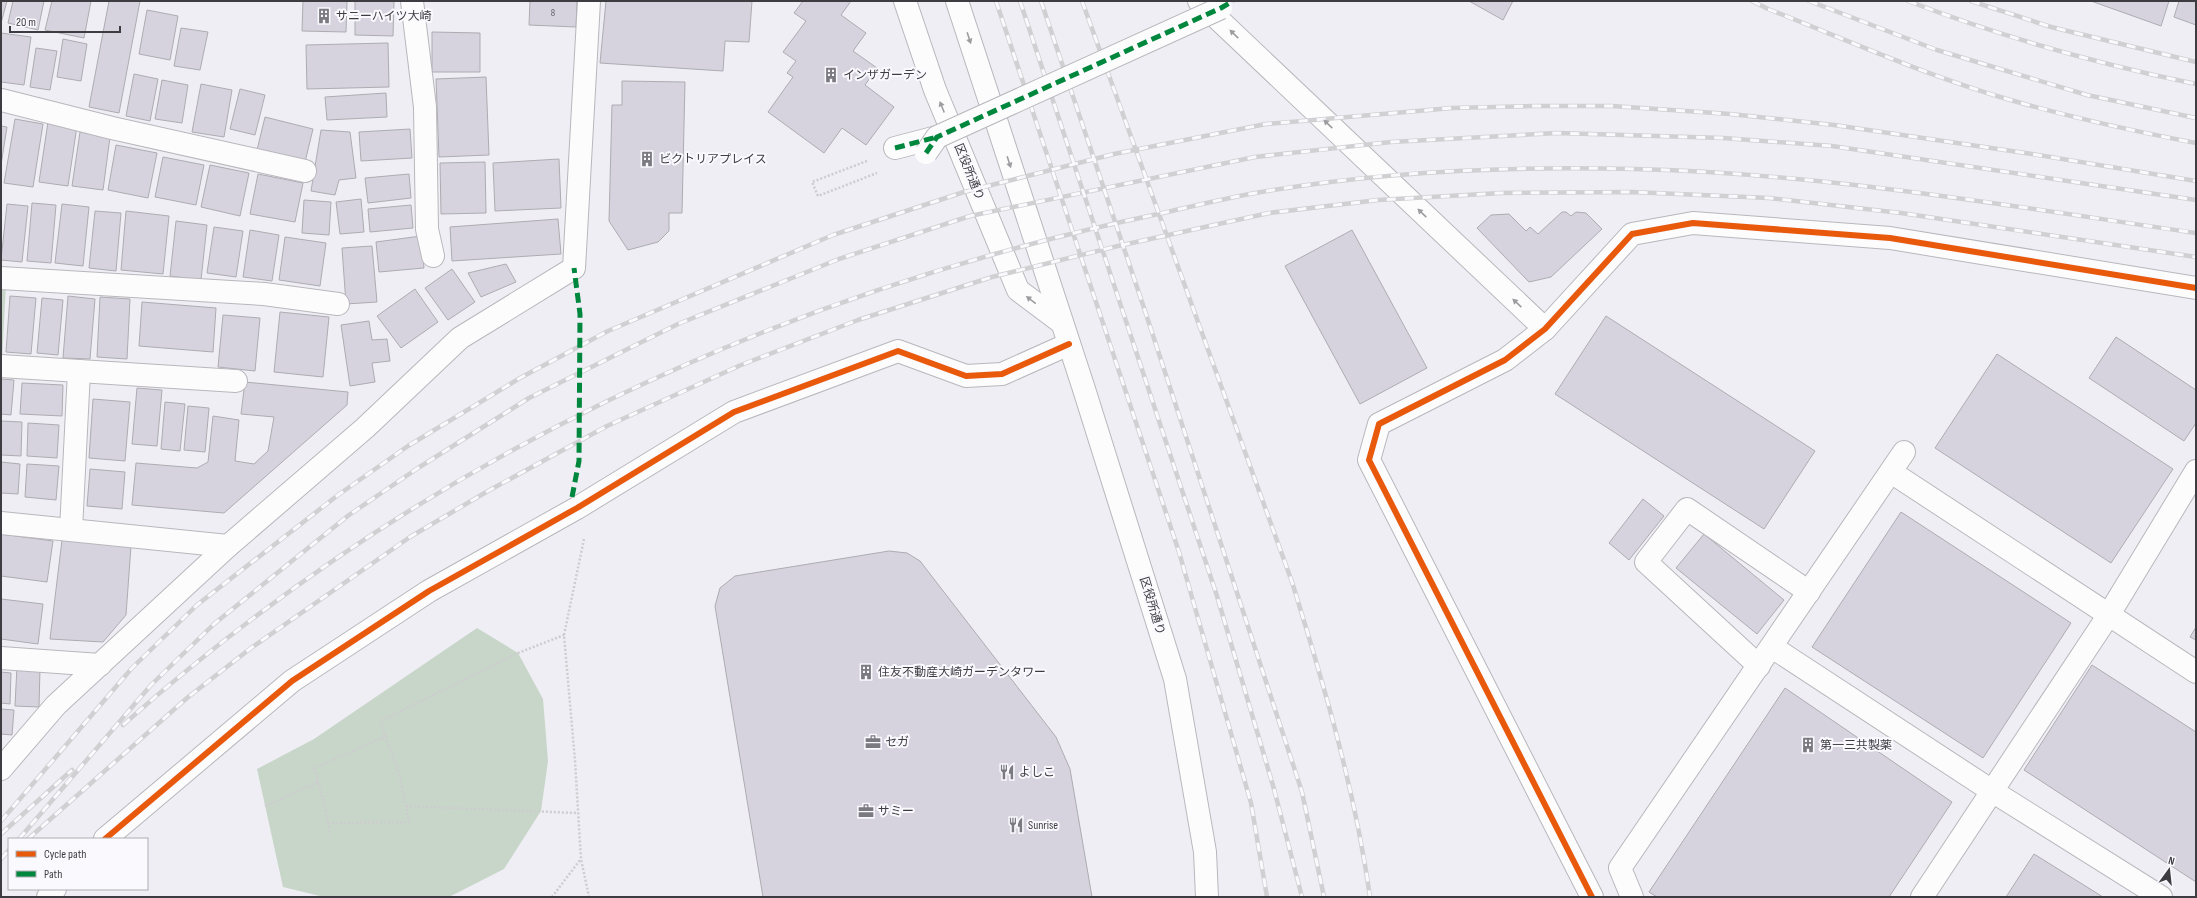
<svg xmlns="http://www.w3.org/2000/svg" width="2197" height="898" viewBox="0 0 2197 898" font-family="'Sofia Sans Condensed','Noto Sans JP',sans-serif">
  <rect width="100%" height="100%" fill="#efeef4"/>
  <!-- green -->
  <g fill="#c8d6c9">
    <polygon points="1,283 6,283 2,361 1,361"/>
    <polygon points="477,628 518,653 543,699 548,761 541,811 504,869 449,897 324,897 283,887 257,769 314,739"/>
  </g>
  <!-- building -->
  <g fill="#d6d3df" stroke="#adacb1">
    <polygon points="1,1 7,1 1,23"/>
    <polygon points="13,1 44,1 38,30 8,23"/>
    <polygon points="52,1 91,1 84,38 45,30"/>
    <polygon points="109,1 140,1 119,113 89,107"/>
    <polygon points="303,1 347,1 346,32 302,31"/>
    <polygon points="355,1 394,1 393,36 355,35"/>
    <polygon points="530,1 577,1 576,27 529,25"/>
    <polygon points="606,1 752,1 749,42 725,41 723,71 600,63"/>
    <polygon points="803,1 851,1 841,15 866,33 853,51 877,68 865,85 894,107 866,145 842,128 824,153 768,112 793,77 787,73 796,61 783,52 806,21 794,13"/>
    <polygon points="1469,1 1513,1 1503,20"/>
    <polygon points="2091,1 2169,1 2161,26"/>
    <polygon points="2179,1 2196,1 2196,25 2174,17"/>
    <polygon points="147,10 178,16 170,60 139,54"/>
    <polygon points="181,28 208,32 200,70 174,66"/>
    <polygon points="432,32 480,33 480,72 432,72"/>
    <polygon points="1,33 31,37 24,85 1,82"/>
    <polygon points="63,39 87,44 81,81 57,77"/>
    <polygon points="388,43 389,87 307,89 306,45"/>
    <polygon points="36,48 57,51 50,90 30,87"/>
    <polygon points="134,74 158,79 150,121 126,116"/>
    <polygon points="486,77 489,155 439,157 436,79"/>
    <polygon points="162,80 188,85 182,123 155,119"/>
    <polygon points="622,81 685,82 682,213 669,213 669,231 658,242 628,250 609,221 612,105 622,105"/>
    <polygon points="201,84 232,90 224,137 192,132"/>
    <polygon points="240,89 265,95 255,135 230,129"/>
    <polygon points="386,93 387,117 327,120 325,97"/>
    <polygon points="265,117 313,129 305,162 257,150"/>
    <polygon points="15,119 43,124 33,187 4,183"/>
    <polygon points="48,122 77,126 68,186 39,182"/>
    <polygon points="1,126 7,127 1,165"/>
    <polygon points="410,129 412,158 361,161 359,132"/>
    <polygon points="321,130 350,132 356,178 339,180 335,195 311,191"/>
    <polygon points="80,132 110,137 103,190 72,186"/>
    <polygon points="116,145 157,153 148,198 108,190"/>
    <polygon points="163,157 204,165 196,205 155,197"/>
    <polygon points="559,159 561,208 495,211 493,163"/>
    <polygon points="485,162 486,213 441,214 440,163"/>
    <polygon points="210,165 249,173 240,216 201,207"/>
    <polygon points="258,174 303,183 295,222 250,214"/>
    <polygon points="409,174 411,198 368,203 365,178"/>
    <polygon points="361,199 364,232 340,234 336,202"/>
    <polygon points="304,200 331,202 329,235 302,233"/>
    <polygon points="32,203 56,205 51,263 27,261"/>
    <polygon points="7,204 28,206 22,262 1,260"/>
    <polygon points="62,204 89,207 83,266 55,263"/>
    <polygon points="411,205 413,228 370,232 368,209"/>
    <polygon points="95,211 121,213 116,271 89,268"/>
    <polygon points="126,211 169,216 163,274 121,270"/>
    <polygon points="1562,212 1566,212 1571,216 1576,212 1586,213 1602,229 1551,277 1529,282 1477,228 1491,215 1509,214 1526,231 1530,227 1538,234"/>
    <polygon points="558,219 561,254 452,261 450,227"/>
    <polygon points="176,221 207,225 201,280 170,276"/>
    <polygon points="214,227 243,231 236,277 207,273"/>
    <polygon points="250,230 279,235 272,281 243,277"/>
    <polygon points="1352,230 1427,368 1360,404 1285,266"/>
    <polygon points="421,236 424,268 379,272 376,242"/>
    <polygon points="285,237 326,243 320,286 279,280"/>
    <polygon points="372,246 377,302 346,304 342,248"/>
    <polygon points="506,264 516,282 481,297 468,273"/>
    <polygon points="452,269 475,302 448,320 425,288"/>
    <polygon points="415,289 438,322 401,348 377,316"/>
    <polygon points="10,296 36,298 31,354 6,352"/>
    <polygon points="68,296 95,299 90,359 63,358"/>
    <polygon points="100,297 130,299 127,359 97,357"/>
    <polygon points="42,298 63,300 58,355 37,353"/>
    <polygon points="142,302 216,308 213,352 139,346"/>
    <polygon points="280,312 329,317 323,377 274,372"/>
    <polygon points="223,315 260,318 255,371 218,367"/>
    <polygon points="1606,316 1815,451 1764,529 1555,394"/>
    <polygon points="369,321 372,340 387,339 390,361 372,363 375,382 350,386 341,325"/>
    <polygon points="2116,337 2196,390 2196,423 2184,441 2089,378"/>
    <polygon points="1997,354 2173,469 2111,563 1935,448"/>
    <polygon points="1,379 14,380 11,415 1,414"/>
    <polygon points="245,382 348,392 347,405 224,513 132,505 136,463 197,468 208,462 213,416 239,420 235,461 254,464 268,451 274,417 241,414"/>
    <polygon points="22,383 63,385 62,416 20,414"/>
    <polygon points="137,388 162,390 157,446 132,444"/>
    <polygon points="93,399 130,402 125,461 89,458"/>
    <polygon points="165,402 185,404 180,451 161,449"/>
    <polygon points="188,406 209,408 205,452 184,450"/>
    <polygon points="1,421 22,422 21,456 1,455"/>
    <polygon points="28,423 59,425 57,458 27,456"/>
    <polygon points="1,462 20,464 18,494 1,493"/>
    <polygon points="27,464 59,466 56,500 25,497"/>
    <polygon points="90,469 125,472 122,509 87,506"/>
    <polygon points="1643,499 1664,516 1629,560 1609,543"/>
    <polygon points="1901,512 2071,623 1983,758 1812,647"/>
    <polygon points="1,534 53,541 47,582 1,576"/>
    <polygon points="1704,534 1784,600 1757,634 1676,568"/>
    <polygon points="62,540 131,546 126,615 103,642 50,639"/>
    <polygon points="889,551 907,553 920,561 1056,737 1070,769 1092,897 763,897 715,606 720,588 735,576"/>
    <polygon points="1,599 43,604 38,644 1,639"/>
    <polygon points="2196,627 2196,640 2190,637"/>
    <polygon points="2092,665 2196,732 2196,882 2024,770"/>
    <polygon points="17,666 40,668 39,707 15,706"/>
    <polygon points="1,672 11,673 10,704 1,703"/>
    <polygon points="1785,688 1952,802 1889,897 1657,897 1649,892"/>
    <polygon points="1,709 14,710 12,735 1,734"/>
    <polygon points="2034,854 2103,897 2006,897"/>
  </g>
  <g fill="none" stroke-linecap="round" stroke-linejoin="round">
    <defs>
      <g id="minor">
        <polyline points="412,1 425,107 427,229 433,256"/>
        <polyline points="905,1 935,90 1018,290 1062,323"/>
        <polyline points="957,1 1083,386 1175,679 1205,852 1207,897"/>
        <polyline points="1199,1 1545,329"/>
        <polyline points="1,100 112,128 305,171"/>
        <polyline points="895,148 937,137"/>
        <polyline points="1,278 264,294 338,304"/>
        <polyline points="1,366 236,381"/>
        <polyline points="1891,472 2196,672"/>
        <polyline points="1,523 228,546"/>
        <polyline points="71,530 79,371"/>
        <polyline points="1772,647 1992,791 2161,897"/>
        <polyline points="1,658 100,665"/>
        <polyline points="1759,666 1646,562 1687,509 1809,592"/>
        <polyline points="1,769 56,705 228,546 365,428 460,338 574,268 589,1"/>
        <polyline points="105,839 292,681 429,591 577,508 734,412 898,351 966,376 1002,374 1069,344"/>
        <polyline points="48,897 55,889"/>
        <polyline points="1592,897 1369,460 1379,424 1505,360 1545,329 1632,234 1693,223 1890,238 2196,288"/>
        <polyline points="1632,897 1620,868 1904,452"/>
        <polyline points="1922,897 2108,616 2196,471"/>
      </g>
    </defs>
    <!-- minor casing -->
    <use href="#minor" stroke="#b8b7bc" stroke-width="24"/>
    <!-- path -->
    <g stroke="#cdcccf" stroke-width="2.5" stroke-dasharray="2 2" stroke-linecap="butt">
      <polyline points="867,161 812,182 818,196 877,173"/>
      <polyline points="584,539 564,635 575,761 581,859 589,897"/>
      <polyline points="265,806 319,782"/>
      <polyline points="406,806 577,813"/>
      <polyline points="328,823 409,822 399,774 380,721 518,653 564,635"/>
      <polyline points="330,836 324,802 314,768 387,736"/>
      <polyline points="552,897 580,860"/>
    </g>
    <!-- minor -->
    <use href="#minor" stroke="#fdfcfd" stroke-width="22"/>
    <defs>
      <g id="rail">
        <polyline points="996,1 1179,552 1251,803 1267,897"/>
        <polyline points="1020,1 1217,596 1274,789 1302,897"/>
        <polyline points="1041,1 1146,314 1302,792 1324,897"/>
        <path d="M 1082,1 L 1292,582 C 1324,685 1355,790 1370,897"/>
        <path d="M 1752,1 L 1768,9 C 1847,40 1925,75 2007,99 C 2069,117 2133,131 2196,143"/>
        <polyline points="1809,1 1937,50 2087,95 2196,118"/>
        <path d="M 1908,1 C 2002,37 2098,64 2196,84"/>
        <polyline points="1971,1 2051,27 2196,62"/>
        <path d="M 123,725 C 419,462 772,295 1158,214 C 1194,206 1230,197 1267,191 C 1387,171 1511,166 1633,169 C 1822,173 2009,206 2196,233"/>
        <polyline points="1,821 132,668 197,605 338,495 408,446 520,378 608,331 833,235 964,192 1114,154 1266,124 1452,108 1532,106 1612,106 1730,114 1834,125 2032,154 2196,181"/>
        <polyline points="1,834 72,770"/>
        <polyline points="19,839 151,685 214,624 349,515 418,468 529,398 678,324 839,259 970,216 1255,157 1391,142 1557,133 1723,138 1832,146 2196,200"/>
        <polyline points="28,839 187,698 251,648 410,537 488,491 607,426 741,365 858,320 992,277 1118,246 1269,213 1378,200 1501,193 1632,192 1769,198 1901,213 2196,257"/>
        <polyline points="1,859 9,850"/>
      </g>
    </defs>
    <!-- rail casing -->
    <use href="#rail" stroke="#d0cfd1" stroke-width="4.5"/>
    <!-- rail -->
    <use href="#rail" stroke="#faf9fe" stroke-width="3" stroke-dasharray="9" stroke-linecap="butt"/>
    <defs>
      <polyline id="minor-bridge" points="926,153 937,137 1221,8"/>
    </defs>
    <!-- minor-bridge casing -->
    <use href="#minor-bridge" stroke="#b8b7bc" stroke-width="24" stroke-linecap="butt"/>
    <!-- minor-bridge -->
    <use href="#minor-bridge" stroke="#fdfcfd" stroke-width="22"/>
    <!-- quiet -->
    <g stroke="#00873e" stroke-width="5" stroke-dasharray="10 5" stroke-linecap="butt">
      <polyline points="895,148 937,137"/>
      <polyline points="926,153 937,137 1221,8 1233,1"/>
      <polyline points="572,497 579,461 580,314 574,268"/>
    </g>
    <defs>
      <g id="cycleway">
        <polyline points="105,839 292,681 429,591 577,508 734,412 898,351 966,376 1002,374 1069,344"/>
        <polyline points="1592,897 1369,460 1379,424 1505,360 1545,329 1632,234 1693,223 1890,238 2196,288"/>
      </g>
    </defs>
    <!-- cycleway casing -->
    <use href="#cycleway" stroke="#faf9fe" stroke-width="8"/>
    <!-- cycleway -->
    <use href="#cycleway" stroke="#e8590c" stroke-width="6"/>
  </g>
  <!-- one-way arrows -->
  <defs><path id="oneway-solid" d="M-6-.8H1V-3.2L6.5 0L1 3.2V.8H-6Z"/></defs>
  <g fill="#9d9c9f">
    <use href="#oneway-solid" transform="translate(1234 34) rotate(-136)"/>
    <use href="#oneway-solid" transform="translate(969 38) rotate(72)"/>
    <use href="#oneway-solid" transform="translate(942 107) rotate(-112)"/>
    <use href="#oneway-solid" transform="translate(1328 124) rotate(-136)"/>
    <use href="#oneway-solid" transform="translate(1009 162) rotate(72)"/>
    <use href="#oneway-solid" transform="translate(1422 213) rotate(-136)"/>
    <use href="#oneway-solid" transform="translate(1031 300) rotate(-143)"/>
    <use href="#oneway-solid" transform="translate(1517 303) rotate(-137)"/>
  </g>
  <!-- icons -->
  <defs>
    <symbol id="building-bare" viewBox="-9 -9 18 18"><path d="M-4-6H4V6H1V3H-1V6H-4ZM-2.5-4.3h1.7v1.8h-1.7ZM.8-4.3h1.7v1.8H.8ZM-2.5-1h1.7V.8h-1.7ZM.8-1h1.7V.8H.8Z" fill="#7b7a80" stroke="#faf9fe" stroke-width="2.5" paint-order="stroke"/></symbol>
    <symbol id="office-bare" viewBox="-9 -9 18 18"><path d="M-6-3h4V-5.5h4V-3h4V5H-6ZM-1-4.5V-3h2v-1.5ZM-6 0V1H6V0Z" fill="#7b7a80" stroke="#faf9fe" stroke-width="2.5" paint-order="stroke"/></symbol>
    <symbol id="restaurant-bare" viewBox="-9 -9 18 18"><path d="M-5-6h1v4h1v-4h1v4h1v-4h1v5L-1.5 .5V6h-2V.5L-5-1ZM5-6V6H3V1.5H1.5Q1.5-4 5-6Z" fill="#7b7a80" stroke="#faf9fe" stroke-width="2.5" paint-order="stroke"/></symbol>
  </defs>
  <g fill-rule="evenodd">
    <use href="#building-bare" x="313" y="5" width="22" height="22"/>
    <use href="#building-bare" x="820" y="64" width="22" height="22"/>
    <use href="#building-bare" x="636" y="148" width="22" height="22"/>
    <use href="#building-bare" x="855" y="661" width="22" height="22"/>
    <use href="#office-bare" x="862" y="731" width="22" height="22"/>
    <use href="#building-bare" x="1797" y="734" width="22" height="22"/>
    <use href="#restaurant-bare" x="996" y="761" width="22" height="22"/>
    <use href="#office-bare" x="855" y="800" width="22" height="22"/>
    <use href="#restaurant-bare" x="1005" y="814" width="22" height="22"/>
  </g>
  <g text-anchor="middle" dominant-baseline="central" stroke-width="4" stroke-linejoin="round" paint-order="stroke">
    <!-- number labels -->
    <g font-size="10" fill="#636268">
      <text x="553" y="13">8</text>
    </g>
    <!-- poi labels -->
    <g font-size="12" fill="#3d3c41" stroke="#faf9fe" text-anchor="start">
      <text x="336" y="16">サニーハイツ大崎</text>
      <text x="843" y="75">インザガーデン</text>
      <text x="659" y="159">ビクトリアプレイス</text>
      <text x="878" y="672">住友不動産大崎ガーデンタワー</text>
      <text x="885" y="742">セガ</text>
      <text x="1820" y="745">第一三共製薬</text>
      <text x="1019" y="772">よしこ</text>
      <text x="878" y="811">サミー</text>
      <text x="1028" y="825">Sunrise</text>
    </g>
    <!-- street labels -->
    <g font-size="12" fill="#3d3c41" stroke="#faf9fe">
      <text transform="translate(969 172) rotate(68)">区役所通り</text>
      <text transform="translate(1152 606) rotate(73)">区役所通り</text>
    </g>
  </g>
  <!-- border -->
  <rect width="2197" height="898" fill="none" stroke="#3d3c41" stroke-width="4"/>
  <!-- legend -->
  <rect x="8" y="838" width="140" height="52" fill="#faf9fe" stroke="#aeadb2"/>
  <rect x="16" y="851" width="20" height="6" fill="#e8590c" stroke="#aeadb2"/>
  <text x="44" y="858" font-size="12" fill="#3d3c41">Cycle path</text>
  <rect x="16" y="871" width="20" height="6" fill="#00873e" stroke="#aeadb2"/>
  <text x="44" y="878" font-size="12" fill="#3d3c41">Path</text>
  <!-- north arrow -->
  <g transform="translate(2169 870) rotate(15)" stroke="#faf9fe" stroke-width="3" paint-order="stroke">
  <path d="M0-3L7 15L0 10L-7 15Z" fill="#3d3c41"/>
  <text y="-6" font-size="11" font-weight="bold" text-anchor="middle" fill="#3d3c41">N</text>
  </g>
  <!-- scale -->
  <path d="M10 26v6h110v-6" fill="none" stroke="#3d3c41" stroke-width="2"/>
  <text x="16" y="26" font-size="12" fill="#3d3c41" stroke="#faf9fe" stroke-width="3" paint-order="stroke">20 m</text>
</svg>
